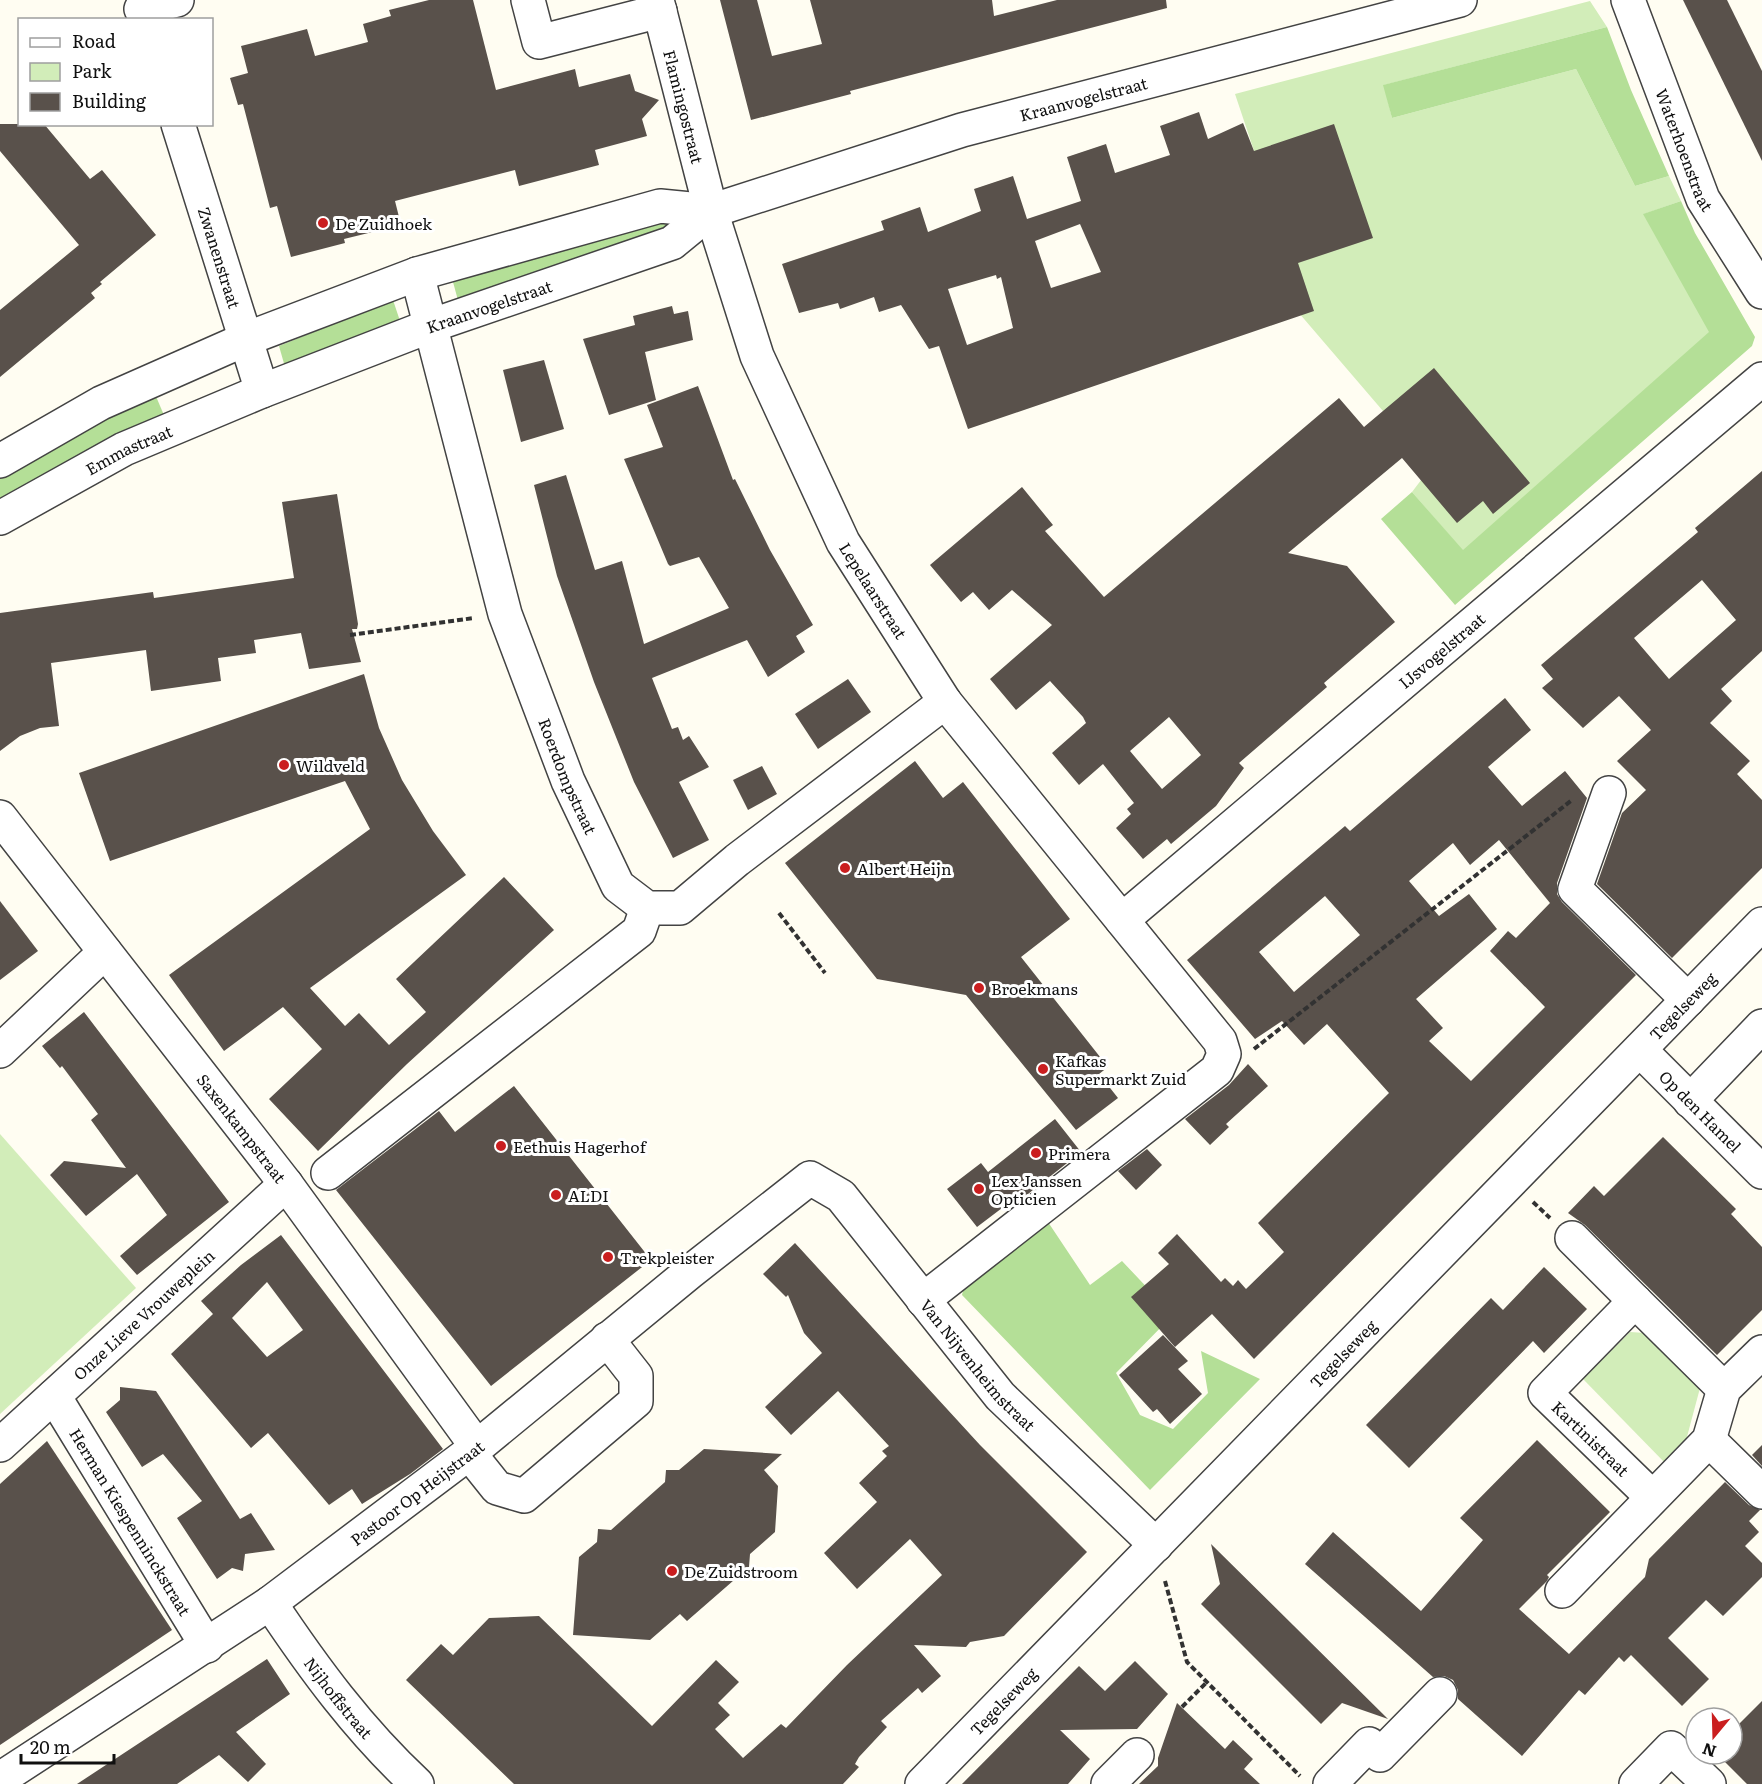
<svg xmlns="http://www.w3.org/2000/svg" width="1762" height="1784" viewBox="0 0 1762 1784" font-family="Literata,serif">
  <rect width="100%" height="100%" fill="#fffdf2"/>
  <!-- green -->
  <g fill="#d2edb9">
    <polygon points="1590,1 1607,27 1384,85 1392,118 1576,69 1635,186 1669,176 1681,201 1644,214 1710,332 1463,551 1412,492 1431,467 1245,250 1285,243 1235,94"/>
    <polygon points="0,1134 136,1288 0,1414"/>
    <polygon points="1630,1332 1645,1333 1700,1388 1684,1448 1668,1466 1583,1379"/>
  </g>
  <!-- forest -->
  <g fill="#b4df97">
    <polygon points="1607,27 1631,90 1669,176 1635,186 1576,69 1392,118 1383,85"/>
    <polygon points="1681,201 1695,233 1755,337 1752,346 1455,605 1381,519 1412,492 1463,550 1709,332 1643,214"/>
    <polygon points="664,217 669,232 459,304 453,282"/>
    <polygon points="393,300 400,321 285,367 279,346"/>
    <polygon points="155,394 166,420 0,506 0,478 108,415"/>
    <polygon points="1046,1219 1090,1285 1122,1261 1173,1315 1116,1373 1140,1415 1173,1429 1208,1393 1201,1351 1260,1379 1150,1490 962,1295 964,1287"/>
  </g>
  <!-- building -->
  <g fill="#59514b" fill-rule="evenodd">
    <polygon points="429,0 473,0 496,90 575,69 579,87 630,74 635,91 659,100 642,119 647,136 595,150 599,165 519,186 515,170 395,201 401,225 344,239 345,243 291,257 277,206 270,208 243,104 238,105 230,78 248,73 241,46 307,29 315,56 368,42 363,24 391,16 389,10"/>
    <polygon points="720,0 757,0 772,56 822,44 810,0 992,0 994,16 1057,0 1166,0 1167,8 850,91 851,94 751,120"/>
    <polygon points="1683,0 1727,0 1762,71 1762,161"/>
    <path d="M 1199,112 L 1208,139 L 1243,123 L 1254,151 L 1334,124 L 1373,238 L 1298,263 L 1314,311 L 968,429 L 939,346 L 929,349 L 901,305 L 879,312 L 874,297 L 840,309 L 838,303 L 799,313 L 782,264 L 884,230 L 881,221 L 920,207 L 928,232 L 981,211 L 974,189 L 1013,176 L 1027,219 L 1081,201 L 1067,157 L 1106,144 L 1115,173 L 1170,155 L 1160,126 ZM 1080,224 L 1101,272 L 1051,288 L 1035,241 ZM 996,275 L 997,279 L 1001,277 L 1013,328 L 967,345 L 948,289 Z"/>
    <polygon points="0,124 44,124 90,179 102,170 156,235 100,282 102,284 91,293 95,298 0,377 0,310 79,245 0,151"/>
    <polygon points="672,306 674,314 688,311 693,340 645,352 656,400 609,415 583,339 635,325 633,316"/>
    <polygon points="544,360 564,429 521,442 503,370"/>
    <path d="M 1434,368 L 1530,483 L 1493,514 L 1483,501 L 1457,523 L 1402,458 L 1288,553 L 1347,566 L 1395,622 L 1324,683 L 1327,687 L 1239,763 L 1244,768 L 1216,806 L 1171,844 L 1167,839 L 1143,859 L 1116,828 L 1131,814 L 1127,809 L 1134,803 L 1103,764 L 1079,785 L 1052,753 L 1086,723 L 1083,717 L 1050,681 L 1016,710 L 990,679 L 1052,625 L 1012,590 L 989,610 L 973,592 L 961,602 L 930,565 L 1022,487 L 1053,525 L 1045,531 L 1104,597 L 1339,398 L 1364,427 ZM 1169,717 L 1201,755 L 1162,789 L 1130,751 Z"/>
    <polygon points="698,386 733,480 735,479 770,550 813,625 796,636 805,652 768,677 747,640 652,678 672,729 678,727 683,740 689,736 709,767 679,782 709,840 673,858 634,782 594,682 557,576 534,485 566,475 595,570 622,561 644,644 729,608 699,557 670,566 668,564 624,459 663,447 647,405"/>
    <path d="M 1762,471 L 1762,651 L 1721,689 L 1732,701 L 1710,723 L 1750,761 L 1737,774 L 1762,800 L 1762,868 L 1672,958 L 1597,884 L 1622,813 L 1646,790 L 1617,761 L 1651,730 L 1619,696 L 1583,728 L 1542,688 L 1553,679 L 1541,665 L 1698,532 L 1695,528 ZM 1702,580 L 1736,620 L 1669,679 L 1634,638 Z"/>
    <polygon points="337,494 358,624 357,629 352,629 361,662 309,669 301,633 254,640 256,653 218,658 221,681 151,691 146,650 51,663 59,726 40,728 20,736 0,751 0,613 153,592 154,598 294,578 282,502"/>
    <polygon points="364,674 379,728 402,780 433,831 466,875 310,988 345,1026 359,1013 389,1045 426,1012 396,979 504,877 554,930 407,1064 318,1151 269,1099 322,1049 283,1007 224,1051 169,975 370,829 345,781 110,861 79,773"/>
    <polygon points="848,679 871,712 818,749 795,714"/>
    <path d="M 1505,698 L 1531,730 L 1488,767 L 1522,806 L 1565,771 L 1587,798 L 1557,883 L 1557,894 L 1562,902 L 1636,975 L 1254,1359 L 1212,1314 L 1175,1347 L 1131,1297 L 1169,1264 L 1158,1253 L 1177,1234 L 1221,1282 L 1225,1278 L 1233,1286 L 1238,1280 L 1246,1289 L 1284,1252 L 1258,1223 L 1389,1093 L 1327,1024 L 1304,1045 L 1282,1021 L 1255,1039 L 1187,960 L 1345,826 L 1350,831 ZM 1499,840 L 1550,903 L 1516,938 L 1508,931 L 1490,951 L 1545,1007 L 1471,1081 L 1429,1041 L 1443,1028 L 1416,999 L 1497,929 L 1469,894 L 1439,916 L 1409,881 L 1453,843 L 1470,865 ZM 1325,896 L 1360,935 L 1294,992 L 1259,952 Z"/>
    <polygon points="915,761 943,798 963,782 1070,919 1021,957 1108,1067 1099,1074 1118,1098 1076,1130 966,995 877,979 785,863"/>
    <polygon points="762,766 777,794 748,810 733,780"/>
    <polygon points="0,901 38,951 0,980"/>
    <polygon points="84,1012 229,1202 137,1275 120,1256 167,1215 137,1174 86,1216 50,1175 64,1161 126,1168 91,1120 98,1114 62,1066 60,1068 42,1046"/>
    <polygon points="1248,1064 1268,1086 1226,1124 1229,1127 1210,1145 1185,1119 1229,1085"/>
    <polygon points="514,1086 651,1260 491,1386 336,1190 439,1111 455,1132"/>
    <polygon points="1055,1119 1081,1152 1013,1206 1010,1202 977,1227 947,1189 981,1163 988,1172"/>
    <polygon points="1663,1137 1736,1209 1731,1214 1762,1247 1762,1310 1717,1355 1585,1225 1568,1213 1594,1186 1604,1196"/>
    <polygon points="1147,1149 1162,1165 1136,1190 1118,1171"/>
    <path d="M 281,1235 L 443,1449 L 410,1474 L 362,1504 L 352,1489 L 329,1505 L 268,1433 L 251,1448 L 171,1354 L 213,1314 L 201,1301 L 241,1265 ZM 267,1282 L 303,1330 L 267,1357 L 232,1318 Z"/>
    <polygon points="795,1243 980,1445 1087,1552 1004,1636 970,1642 966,1647 914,1645 941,1676 922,1693 918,1688 881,1721 887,1727 859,1757 855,1764 859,1767 843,1784 514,1784 406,1680 441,1644 453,1655 489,1618 539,1616 652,1726 716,1660 739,1682 718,1703 730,1715 715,1729 743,1758 781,1724 786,1728 847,1665 942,1575 910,1539 857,1589 824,1553 877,1502 859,1483 887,1456 882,1451 889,1446 838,1391 791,1435 765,1407 822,1353 804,1333 788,1295 786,1297 763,1274"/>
    <polygon points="1544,1267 1587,1309 1544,1353 1533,1341 1409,1468 1366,1425 1491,1298 1503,1310"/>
    <polygon points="1163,1335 1188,1361 1178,1369 1202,1394 1170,1424 1157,1409 1153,1412 1119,1375"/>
    <polygon points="120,1387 156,1391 240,1519 251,1513 275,1550 245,1554 243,1571 232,1568 217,1579 177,1518 202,1501 163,1454 142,1467 106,1412 120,1400"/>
    <polygon points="1537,1440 1610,1512 1547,1575 1549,1577 1547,1581 1519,1609 1569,1654 1645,1577 1649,1559 1725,1482 1749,1505 1760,1510 1749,1521 1759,1532 1745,1546 1762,1563 1762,1577 1723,1616 1706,1600 1668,1638 1709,1679 1682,1706 1631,1655 1624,1662 1619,1657 1585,1695 1579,1690 1522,1756 1458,1699 1458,1690 1453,1680 1444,1676 1433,1677 1305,1564 1333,1532 1421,1611 1483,1540 1460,1518"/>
    <polygon points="47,1441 172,1630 0,1745 0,1484"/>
    <polygon points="1762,1445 1762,1466 1752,1455"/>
    <polygon points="704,1449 782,1454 764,1470 778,1486 775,1532 750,1554 749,1567 687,1621 680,1614 650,1640 573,1635 579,1557 597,1542 598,1529 611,1530 665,1482 666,1470 679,1470"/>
    <polygon points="1211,1544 1388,1719 1342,1703 1321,1724 1201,1604 1220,1584"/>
    <polygon points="267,1659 290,1694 236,1732 266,1764 248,1782 219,1755 177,1784 77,1784"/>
    <polygon points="1135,1661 1168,1694 1137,1729 1060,1730 1090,1759 1068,1784 962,1784 1079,1666 1105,1691"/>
    <polygon points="1762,1701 1762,1784 1747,1784 1717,1754 1732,1754 1732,1731"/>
    <polygon points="1177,1703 1225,1749 1233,1740 1253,1759 1244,1769 1260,1784 1139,1784 1158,1766 1158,1758"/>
  </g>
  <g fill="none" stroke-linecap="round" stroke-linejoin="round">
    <defs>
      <g id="minor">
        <polyline points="528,0 539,42 660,11"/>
        <path id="s1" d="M 657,0 L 711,211 L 757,356 L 843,542 L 945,702 L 1220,1041 L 1224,1054 L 1217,1070 L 923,1300"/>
        <path id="s2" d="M 1628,0 L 1703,199 L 1762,292"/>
        <polyline points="141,9 177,0"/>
        <path id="s3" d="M 178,124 L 262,391"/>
        <path id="s4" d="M 417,274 L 505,614 L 568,781 L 618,886 L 647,908 L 680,908 L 737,860 L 945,702"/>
        <polyline points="0,461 101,403 246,339 417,274 660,206 711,211"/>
        <path id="s5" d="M 0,518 L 124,449 L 262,391 L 430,326 L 672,243 L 711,211 L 962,130 L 1460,0"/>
        <polyline points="1609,793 1575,889 1688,1000"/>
        <path id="s6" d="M 0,817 L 286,1184 L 477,1447"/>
        <path id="s7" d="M 1122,920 L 1762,379"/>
        <path id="s8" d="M 1640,1050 L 1762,1172"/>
        <polyline points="0,1051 105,952"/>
        <polyline points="1690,1101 1762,1026"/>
        <polyline points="328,1173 639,931 647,908"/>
        <polyline points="1572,1238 1635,1301"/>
        <path id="s9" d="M 54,1396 L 207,1646"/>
        <polyline points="1709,1440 1762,1492"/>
        <path id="s10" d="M 0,1445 L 286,1184"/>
        <polyline points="469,1453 497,1488 524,1496 636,1401 636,1376 607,1339"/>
        <polyline points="1652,1497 1545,1393 1635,1301 1724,1389"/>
        <polyline points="1562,1591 1709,1440 1724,1389 1762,1352"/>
        <path id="s11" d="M 270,1603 C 314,1669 359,1730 417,1784"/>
        <path id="s12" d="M 0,1779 L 270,1603 L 477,1447 L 690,1272 L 810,1178 L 841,1196 L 1000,1396 L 1156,1545"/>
        <path id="s13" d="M 922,1784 L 1762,924"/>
        <polyline points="1108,1784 1137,1755"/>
        <polyline points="1330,1784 1369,1744 1380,1755 1440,1694"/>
        <polyline points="1636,1784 1671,1748 1709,1784"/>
      </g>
    </defs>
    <!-- minor casing -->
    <use href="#minor" stroke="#434343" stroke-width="36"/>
    <!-- path -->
    <g stroke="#323232" stroke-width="4" stroke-dasharray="6 3" stroke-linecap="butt">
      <polyline points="350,635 474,618"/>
      <polyline points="779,913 825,973"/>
      <polyline points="1254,1049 1572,800"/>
      <polyline points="1533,1202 1550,1218"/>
      <polyline points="1165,1581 1187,1662 1300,1776"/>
      <polyline points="1182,1707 1207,1682"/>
    </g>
    <!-- minor -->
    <use href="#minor" stroke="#fff" stroke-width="33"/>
  </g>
  <!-- markers -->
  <g fill="#ca1e1f" stroke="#fff" stroke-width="2">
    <circle cx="323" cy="223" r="6"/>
    <circle cx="284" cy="765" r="6"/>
    <circle cx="845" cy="868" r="6"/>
    <circle cx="979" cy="988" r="6"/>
    <circle cx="1043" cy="1069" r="6"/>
    <circle cx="501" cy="1146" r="6"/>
    <circle cx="1036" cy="1153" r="6"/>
    <circle cx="979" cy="1189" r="6"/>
    <circle cx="556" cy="1195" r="6"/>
    <circle cx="608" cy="1257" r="6"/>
    <circle cx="672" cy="1571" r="6"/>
  </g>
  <g text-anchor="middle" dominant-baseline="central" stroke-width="6" stroke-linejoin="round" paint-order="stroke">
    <!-- street labels -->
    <g font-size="16" fill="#101010" stroke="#fff">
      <text stroke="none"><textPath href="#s5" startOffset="1167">Kraanvogelstraat</textPath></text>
      <text stroke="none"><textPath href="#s1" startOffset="110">Flamingostraat</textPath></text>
      <text stroke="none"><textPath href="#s2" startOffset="160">Waterhoenstraat</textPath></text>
      <text stroke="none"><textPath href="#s3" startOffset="140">Zwanenstraat</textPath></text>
      <text stroke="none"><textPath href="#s5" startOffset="534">Kraanvogelstraat</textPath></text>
      <text stroke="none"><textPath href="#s5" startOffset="146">Emmastraat</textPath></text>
      <text stroke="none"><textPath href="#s1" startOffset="632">Lepelaarstraat</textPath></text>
      <text stroke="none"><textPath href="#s7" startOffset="418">IJsvogelstraat</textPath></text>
      <text stroke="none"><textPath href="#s4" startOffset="525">Roerdompstraat</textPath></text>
      <text stroke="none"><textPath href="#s13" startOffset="1088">Tegelseweg</textPath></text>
      <text stroke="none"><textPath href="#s8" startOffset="86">Op den Hamel</textPath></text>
      <text stroke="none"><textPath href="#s6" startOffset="394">Saxenkampstraat</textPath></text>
      <text stroke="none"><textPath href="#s10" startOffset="194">Onze Lieve Vrouweplein</textPath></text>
      <text stroke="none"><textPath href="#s13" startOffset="602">Tegelseweg</textPath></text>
      <text stroke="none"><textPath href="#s12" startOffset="1263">Van Nijvenheimstraat</textPath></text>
      <text transform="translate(1591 1438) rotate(44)">Kartinistraat</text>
      <text stroke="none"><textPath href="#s12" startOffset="506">Pastoor Op Heijstraat</textPath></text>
      <text stroke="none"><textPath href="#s9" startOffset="147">Herman Kiespenninckstraat</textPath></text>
      <text stroke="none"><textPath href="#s11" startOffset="117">Nijhoffstraat</textPath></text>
      <text stroke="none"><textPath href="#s13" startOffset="116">Tegelseweg</textPath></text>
    </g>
    <!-- poi labels -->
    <g font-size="16" fill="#101010" stroke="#fff" text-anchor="start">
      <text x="335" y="223">De Zuidhoek</text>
      <text x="296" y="765">Wildveld</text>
      <text x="857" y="868">Albert Heijn</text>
      <text x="991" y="988">Broekmans</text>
      <text x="1055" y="1060">Kafkas<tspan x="1055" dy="18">Supermarkt Zuid</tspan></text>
      <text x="513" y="1146">Eethuis Hagerhof</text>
      <text x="1048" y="1153">Primera</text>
      <text x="991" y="1180">Lex Janssen<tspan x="991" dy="18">Opticien</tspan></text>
      <text x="568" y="1195">ALDI</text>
      <text x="620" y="1257">Trekpleister</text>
      <text x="684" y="1571">De Zuidstroom</text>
    </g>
  </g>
  <!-- legend -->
  <rect x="18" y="18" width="195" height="108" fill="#ffffff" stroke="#9f9f9f" stroke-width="1.5"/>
  <rect x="30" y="38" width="30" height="9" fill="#ffffff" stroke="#9f9f9f" stroke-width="1.5"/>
  <text x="72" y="48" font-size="18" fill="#101010">Road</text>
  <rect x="30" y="63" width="30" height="18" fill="#d2edb9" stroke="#9f9f9f" stroke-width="1.5"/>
  <text x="72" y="78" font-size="18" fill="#101010">Park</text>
  <rect x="30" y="93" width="30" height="18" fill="#59514b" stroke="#9f9f9f" stroke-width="1.5"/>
  <text x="72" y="108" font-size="18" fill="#101010">Building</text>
  <!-- north arrow -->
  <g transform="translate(1714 1736) rotate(199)"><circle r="28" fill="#ffffff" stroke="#9f9f9f" stroke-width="1.5"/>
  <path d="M0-4.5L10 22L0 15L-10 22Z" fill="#ca1e1f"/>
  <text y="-9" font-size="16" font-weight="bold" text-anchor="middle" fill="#101010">N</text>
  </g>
  <!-- scale -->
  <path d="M21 1754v9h93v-9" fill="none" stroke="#101010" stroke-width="3"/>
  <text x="30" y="1754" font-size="18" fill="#101010" stroke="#ffffff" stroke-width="4.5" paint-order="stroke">20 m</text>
</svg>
